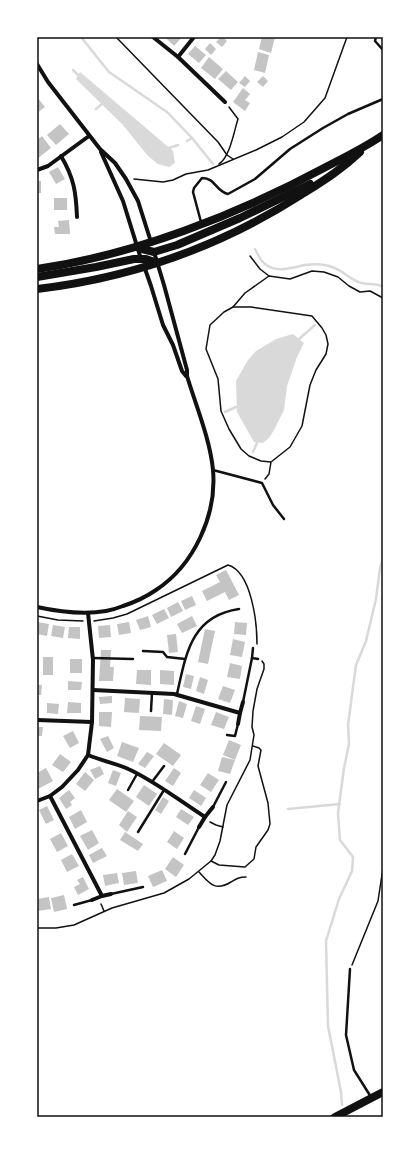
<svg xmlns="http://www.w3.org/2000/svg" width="420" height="1154" viewBox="0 0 420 1154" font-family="Figtree,sans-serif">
  <rect width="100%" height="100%" fill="#fff"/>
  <!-- water -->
  <g fill="#d9d9d9">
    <polygon points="80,72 173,151 175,163 169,167 158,164 148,156 123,125 76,79"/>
    <polygon points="293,334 304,343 297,357 287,386 284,410 274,430 269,438 263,443 254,442 237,412 236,381 248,360 256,351 276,339"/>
  </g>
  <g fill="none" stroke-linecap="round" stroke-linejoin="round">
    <!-- stream -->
    <g stroke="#d9d9d9" stroke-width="2.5">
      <polyline points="81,37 109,72 167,112 192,138 213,164"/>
      <polyline points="73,70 78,75"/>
      <polyline points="96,109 102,104"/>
      <polyline points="187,141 192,138"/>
      <polyline points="169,148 178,145"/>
      <path d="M 255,249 C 257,253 259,257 261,260 C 273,275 290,268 305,265 C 313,264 324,264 332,267 C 343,270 351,281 362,283 C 369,285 377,283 383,287"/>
      <polyline points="299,339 315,325"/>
      <polyline points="225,412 236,407"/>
      <polyline points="253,452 257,443"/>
      <polyline points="288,809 340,804"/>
      <polyline points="342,1105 341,1092 328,1026 326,941 339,899 352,871 353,857 340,840 338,813 344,768 349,744 348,725 356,665 366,641 376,599 380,568 383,558"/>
    </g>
  </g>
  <!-- building -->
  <g fill="#c4c4c4">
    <polygon points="165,37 182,37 174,46"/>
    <polygon points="221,37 223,37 227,41 222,47 216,42"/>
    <polygon points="262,37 275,37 271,53 259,49"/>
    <polygon points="210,43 216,49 211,55 205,49"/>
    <polygon points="195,46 206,55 199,63 188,54"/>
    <polygon points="258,52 269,55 265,73 254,70"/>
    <polygon points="209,57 223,69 215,79 201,68"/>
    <polygon points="226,71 238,82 231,90 218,79"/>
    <polygon points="245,76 250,81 245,87 239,83"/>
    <polygon points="263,76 268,81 263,87 257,82"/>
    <polygon points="243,88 250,94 245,100 250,103 245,111 233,102"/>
    <polygon points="37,97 45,107 37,113"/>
    <polygon points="60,124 69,134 56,145 47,135"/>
    <polygon points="42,136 51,148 37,159 37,140"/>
    <polygon points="58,167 65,179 56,184 49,172"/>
    <rect x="37" y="181" width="4" height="12"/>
    <rect x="54" y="198" width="13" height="12"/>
    <polygon points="69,220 70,234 55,234 54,227 59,227 58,221"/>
    <polygon points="226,570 239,595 229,600 225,592 207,601 202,591 220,582 216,575"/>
    <polygon points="192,596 196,605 185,610 181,601"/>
    <polygon points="178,602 183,611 171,617 167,608"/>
    <polygon points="164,609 169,618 157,624 152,615"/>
    <polygon points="148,616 151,627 140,630 136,620"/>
    <polygon points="192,616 197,626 182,633 177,624"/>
    <polygon points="37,622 49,624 47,636 37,634"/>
    <polygon points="129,622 131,633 119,635 117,624"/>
    <polygon points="235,622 247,623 246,635 234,634"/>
    <polygon points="53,625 65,627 63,638 51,636"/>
    <polygon points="110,625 111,637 99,638 98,626"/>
    <polygon points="69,627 80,627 80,639 68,638"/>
    <polygon points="205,629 215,631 208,664 198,662"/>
    <polygon points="176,634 178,652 169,653 167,635"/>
    <polygon points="233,639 245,642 242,657 230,655"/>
    <polygon points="101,650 111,650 110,667 114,667 113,681 99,681"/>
    <rect x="43" y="657" width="10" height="18"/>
    <rect x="70" y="659" width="12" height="14"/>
    <polygon points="230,663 242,666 240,679 227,677"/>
    <polygon points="137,670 151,670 151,685 136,684"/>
    <polygon points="160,670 174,671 174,685 160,684"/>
    <polygon points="186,674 194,676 191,689 183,687"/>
    <polygon points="200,677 208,680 204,694 196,691"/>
    <polygon points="68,681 82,682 81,690 68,690"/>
    <polygon points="37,685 42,685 41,695 37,695"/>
    <polygon points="223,686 235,690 230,703 218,699"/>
    <polygon points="112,696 112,703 100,704 99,697"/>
    <polygon points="125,698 140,699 139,713 124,712"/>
    <polygon points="164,699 173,700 172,715 163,714"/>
    <polygon points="179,701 187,704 183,718 175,716"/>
    <polygon points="68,702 81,703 81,713 67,713"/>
    <polygon points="47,703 59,704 58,714 47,713"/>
    <polygon points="196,706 205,709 200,724 191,721"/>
    <polygon points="99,712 112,712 111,727 99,726"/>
    <polygon points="216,712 229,717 224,729 211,725"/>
    <polygon points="140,716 162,717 161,731 139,730"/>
    <polygon points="37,727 43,727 42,736 37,736"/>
    <polygon points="73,731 79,743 70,748 63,736"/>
    <polygon points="108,736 114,748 107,752 100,739"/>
    <polygon points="229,740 241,745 235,760 223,755"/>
    <polygon points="122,742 139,748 133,762 117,756"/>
    <polygon points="164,743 181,755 173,766 156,754"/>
    <polygon points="147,752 154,756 145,768 138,764"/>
    <polygon points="60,754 71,762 63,772 52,765"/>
    <polygon points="222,757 235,760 230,774 218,771"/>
    <polygon points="100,766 104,774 95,779 90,770"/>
    <polygon points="46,768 53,781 38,789 37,786 37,773"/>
    <polygon points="174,768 181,773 173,786 165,781"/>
    <polygon points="113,770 121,773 116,786 108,783"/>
    <polygon points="85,772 94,780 85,791 76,784"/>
    <polygon points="208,773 219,780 211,792 200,785"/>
    <polygon points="144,785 157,794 149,806 136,797"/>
    <polygon points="117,789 134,801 126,812 109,800"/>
    <polygon points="69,790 75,798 70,802 72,805 66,809 59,798"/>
    <polygon points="194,790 206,798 201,806 189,798"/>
    <polygon points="163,797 169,801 161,814 155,810"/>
    <polygon points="47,806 54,820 46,824 39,810"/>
    <polygon points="181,809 194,817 188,825 176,817"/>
    <polygon points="81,810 87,822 75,829 69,817"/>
    <polygon points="128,811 137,817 127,832 119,825"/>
    <polygon points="92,830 99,843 88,850 80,836"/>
    <polygon points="174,831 184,838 177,849 167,842"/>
    <polygon points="125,832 143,844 138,851 120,840"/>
    <polygon points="61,833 68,846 57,852 50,839"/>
    <polygon points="102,848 107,856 93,863 89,855"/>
    <polygon points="72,854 79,866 67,872 61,860"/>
    <polygon points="173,857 184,865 176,877 165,869"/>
    <polygon points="162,870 167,881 153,887 148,876"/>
    <polygon points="136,871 138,883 124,885 122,873"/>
    <polygon points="117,873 119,883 105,886 103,875"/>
    <polygon points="83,877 89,889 78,895 74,887 80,884 77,880"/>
    <polygon points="64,895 67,909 54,912 51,898"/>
    <polygon points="49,897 51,909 38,911 37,899"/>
  </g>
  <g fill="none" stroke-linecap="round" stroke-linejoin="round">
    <!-- path -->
    <g stroke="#111" stroke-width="1.5">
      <polyline points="116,37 218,142 227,155 233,159"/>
      <path d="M 219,164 C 230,157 234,131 238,119 L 229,107"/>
      <polyline points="134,179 163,182 173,180 186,174 208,170 256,150 282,137 304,122 325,98 347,37"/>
      <polyline points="250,256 260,269 269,276"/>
      <polyline points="233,307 245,293 269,276 290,279 312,271 324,272 338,277 349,286 360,292 370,291 383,298"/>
      <polyline points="265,479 269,474 271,462 261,461 249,456 241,449 229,429 221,411 218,379 206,349 210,325 224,312 233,307 251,307 312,316 322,328 326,335 328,344 326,354 316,370 310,385 302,426 290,447 271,462"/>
      <polyline points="37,616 58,620 83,621"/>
      <path d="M 94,621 L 113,618 L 127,614 L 228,565 C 252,572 257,624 257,644"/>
      <polyline points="210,822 216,825 223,827"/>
      <polyline points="211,861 219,865 245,867 254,859 256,847 268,830 270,824 268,803 258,766 261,750 259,748 253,746"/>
      <path d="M 199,872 C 209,883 215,892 231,882 C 236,879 239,877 246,877"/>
      <polyline points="101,904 104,911"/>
      <polyline points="37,928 56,928 74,925 112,908 164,893 189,879 211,861 215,855 220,841 227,805 250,760 254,735 252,727 253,711 257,689 264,669 264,664 262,661"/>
      <polyline points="352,965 378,901 383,868"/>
    </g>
    <!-- service -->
    <g stroke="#111" stroke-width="2.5">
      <polyline points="376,37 375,41 383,50"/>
      <path d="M 201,222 L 193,192 L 194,188 L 202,178 C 216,178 215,191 228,194 L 255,179 L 290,149 L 323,128 L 348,114 L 383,99"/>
      <polyline points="213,470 262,483 273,505 284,519"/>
      <polyline points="143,651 163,652 167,657 185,659"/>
      <polyline points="93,658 133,659"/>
      <polyline points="252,658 253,648"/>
      <path d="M 177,694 C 186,654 191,616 239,609"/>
      <polyline points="243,702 252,658 258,659"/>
      <polyline points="151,711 152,693"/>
      <polyline points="227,735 235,736 238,724"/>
      <polyline points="152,782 164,766"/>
      <polyline points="128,790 137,774"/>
      <polyline points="213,807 226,782"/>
      <polyline points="138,832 164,790"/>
      <polyline points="185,854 199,827"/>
      <polyline points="111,894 143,887"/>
      <polyline points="74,905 92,900"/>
      <polyline points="350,969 346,1035 354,1070 371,1097"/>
    </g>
    <!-- minor -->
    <g stroke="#111" stroke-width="4">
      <polyline points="153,37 178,57 225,102"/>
      <polyline points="178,57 194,37"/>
      <polyline points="37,64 48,82 100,149 115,163 126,179 138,201 151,242"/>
      <polyline points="101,152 123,201 141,259"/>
      <path d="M 61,156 C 74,178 76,192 77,217"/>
      <polyline points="37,170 48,166 89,136"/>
      <polyline points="144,266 151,286 163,325 173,345 182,371 186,376"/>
      <path d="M 37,607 C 60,612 83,615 106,611 C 112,610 118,608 123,606 C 135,602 146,597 156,590 C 194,565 217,515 213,470 C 210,439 196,406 187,376 L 187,370 L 164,285 L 154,252"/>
      <polyline points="93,690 174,694 240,713 238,724"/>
      <polyline points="240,713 243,702"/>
      <polyline points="37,720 92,722"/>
      <path d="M 88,755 C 100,760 113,763 126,768 C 152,779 180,801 205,817 L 199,827"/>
      <polyline points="50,796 102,896 111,894"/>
      <polyline points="37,801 50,796 62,787 78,770 88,755 92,722 93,660 88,613"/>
      <polyline points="205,817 213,807"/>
      <polyline points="92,900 102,896"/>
    </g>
    <!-- primary -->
    <polyline stroke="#111" stroke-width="8" points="335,1117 383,1092"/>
    <!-- trunk -->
    <g stroke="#111" stroke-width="8">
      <polyline points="137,246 142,249 154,252 177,245 240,218 310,184"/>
      <path d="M 37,269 C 134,255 236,215 322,169 C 343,158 364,148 383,135"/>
      <polyline points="37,277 96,267 134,259 146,259 157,263"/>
      <path d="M 37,289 C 131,278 221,246 301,195 C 323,181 341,170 360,152"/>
    </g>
  </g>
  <!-- border -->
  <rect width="420" height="1154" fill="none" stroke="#ffffff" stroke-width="76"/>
  <rect x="38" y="38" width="344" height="1078" fill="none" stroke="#111" stroke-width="1.5"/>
</svg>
